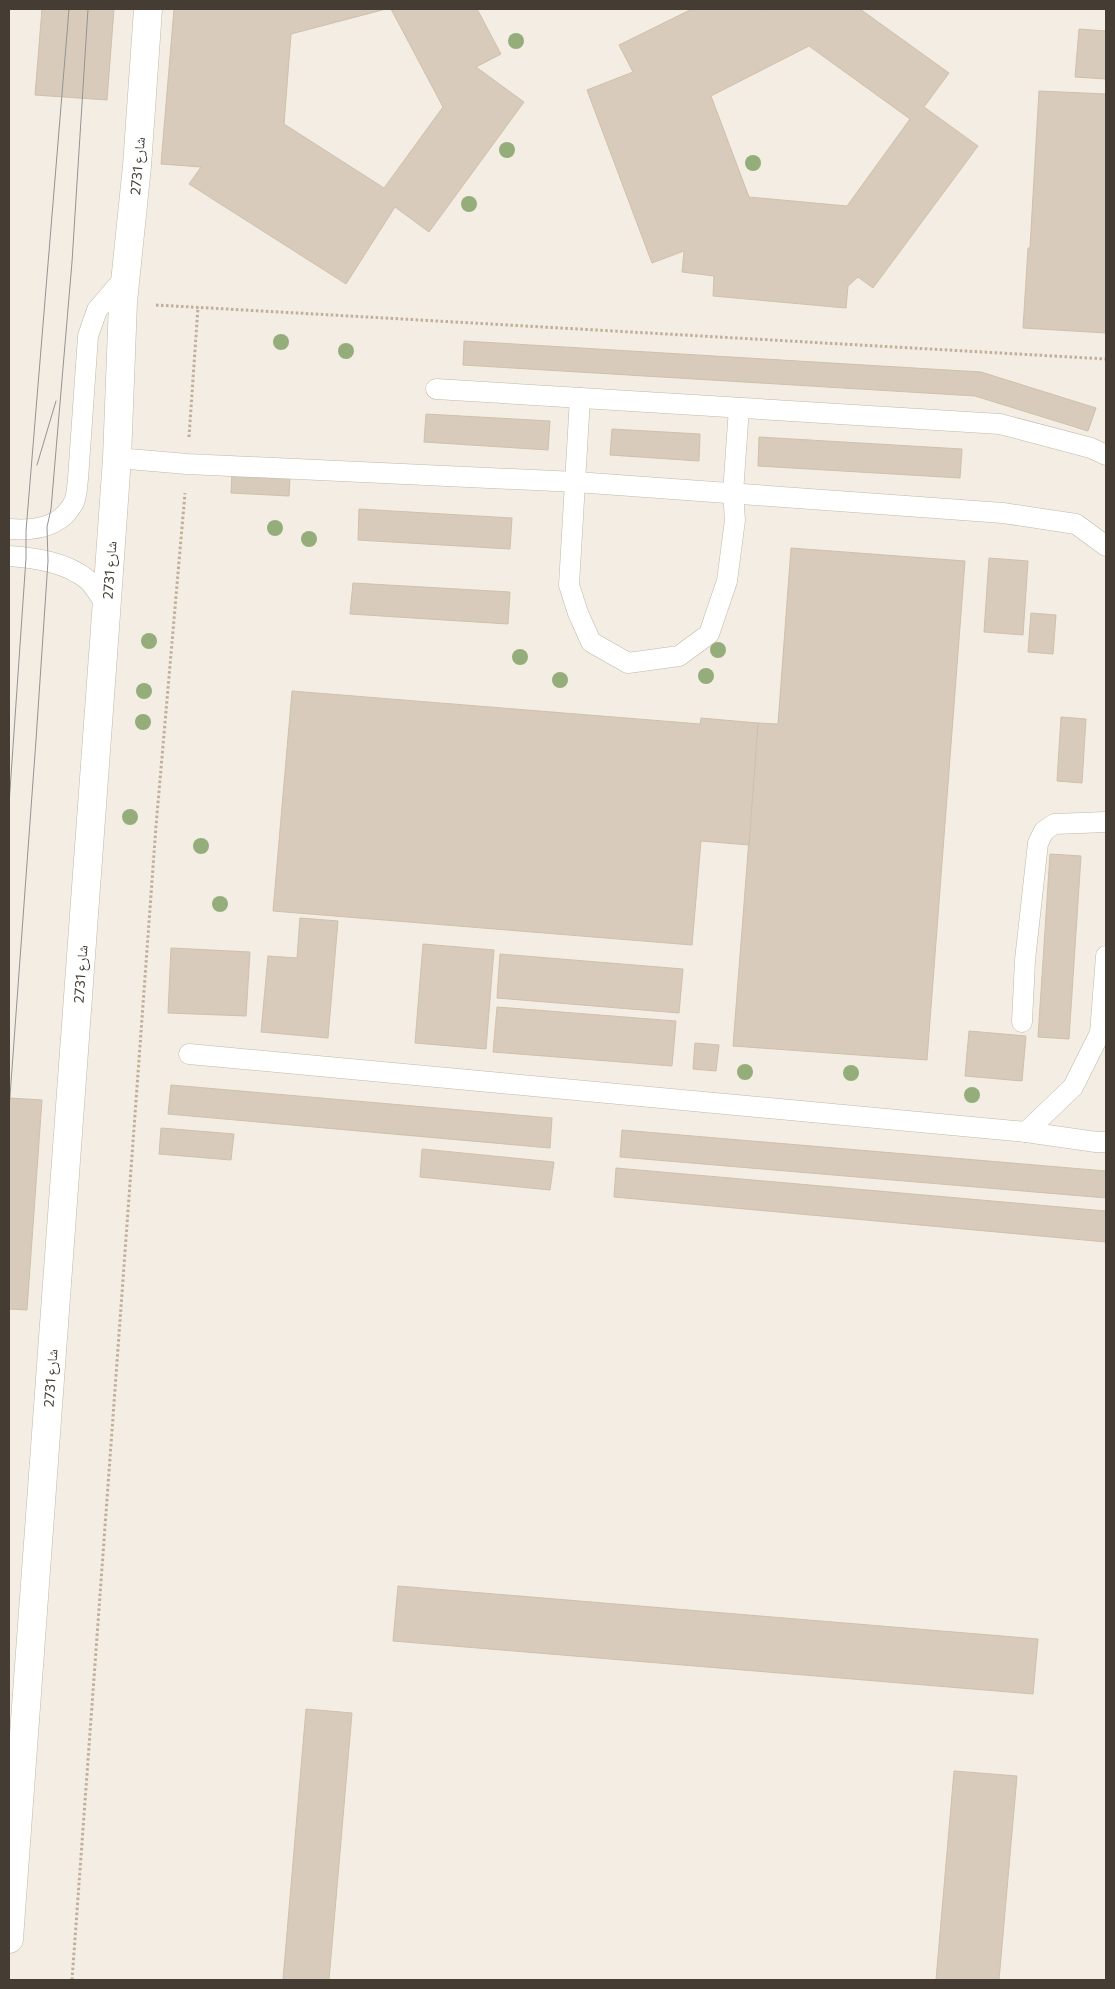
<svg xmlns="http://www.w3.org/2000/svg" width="1115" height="1989" viewBox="0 0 1115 1989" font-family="Commissioner,'Noto Naskh Arabic',sans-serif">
  <rect width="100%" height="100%" fill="#f3ede3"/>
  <!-- building -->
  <g fill="#d8cbbb" stroke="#d0c0ab" fill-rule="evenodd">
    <polygon points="42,9 114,9 107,100 35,95"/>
    <polygon points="174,9 386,9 291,34 284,124 384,188 443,107 391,9 477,9 501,54 476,67 524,102 429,232 395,207 346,284 189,184 201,167 161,164"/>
    <path d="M 692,9 L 759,9 L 760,11 L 762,9 L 860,9 L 949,73 L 924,107 L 978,146 L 873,288 L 858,277 L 848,286 L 846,308 L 713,296 L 714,276 L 682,272 L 684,251 L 652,263 L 587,90 L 633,72 L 619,45 ZM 809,46 L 910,119 L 847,206 L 749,197 L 711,96 Z"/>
    <polygon points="1079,29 1106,31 1106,79 1075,77"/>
    <polygon points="1039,91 1106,94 1106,333 1023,328 1028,248 1030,248"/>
    <polygon points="464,341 981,372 1096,408 1088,431 975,396 463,365"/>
    <polygon points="426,414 550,421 548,450 424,442"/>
    <polygon points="612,429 700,434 699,461 610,455"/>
    <polygon points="759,437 962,449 960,478 758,466"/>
    <polygon points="232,473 290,477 289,496 231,493"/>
    <polygon points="359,509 512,518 510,549 358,540"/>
    <polygon points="791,548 965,561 927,1060 733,1046 758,723 778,724"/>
    <polygon points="989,558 1028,561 1023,635 984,632"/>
    <polygon points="353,583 510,592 508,624 350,614"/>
    <polygon points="1031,613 1056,615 1053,654 1028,652"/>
    <polygon points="292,691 700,724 701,718 758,723 749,845 701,841 692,945 273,911"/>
    <polygon points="1061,717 1086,719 1082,783 1057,781"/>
    <polygon points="1050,854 1081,856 1069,1039 1038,1037"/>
    <polygon points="300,918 338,921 328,1038 261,1032 268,956 297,958"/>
    <polygon points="423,944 494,950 486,1049 415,1043"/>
    <polygon points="171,948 250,952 246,1016 168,1013"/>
    <polygon points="500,954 683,969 679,1013 497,998"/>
    <polygon points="497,1007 676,1021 672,1066 493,1052"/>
    <polygon points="969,1031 1026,1036 1022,1081 965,1076"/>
    <polygon points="695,1043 719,1045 716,1071 693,1069"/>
    <polygon points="171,1085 552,1118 550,1148 168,1114"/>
    <polygon points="9,1098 42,1100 27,1310 9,1309"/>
    <polygon points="161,1128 234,1134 231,1160 159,1154"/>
    <polygon points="622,1130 1106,1171 1106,1198 620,1157"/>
    <polygon points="422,1149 554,1162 550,1190 420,1177"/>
    <polygon points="616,1168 1106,1211 1106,1242 614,1197"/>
    <polygon points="398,1586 1038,1639 1033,1694 393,1641"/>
    <polygon points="306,1709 352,1713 329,1980 283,1980"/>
    <polygon points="954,1771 1017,1776 999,1980 936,1980"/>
  </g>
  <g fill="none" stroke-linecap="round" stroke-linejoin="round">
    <defs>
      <g id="service">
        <polyline points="436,389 1000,424 1091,448 1106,455"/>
        <polyline points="580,398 569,585 578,613 591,642 628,663 679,656 709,634 727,581 735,520 733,493 739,408"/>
        <polyline points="117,458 187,464 576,482 1003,513 1076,524 1106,546"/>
        <path d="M 9,529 C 34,531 61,528 74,502 C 77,496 77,486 78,479 L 88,336 L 97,310 L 126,276"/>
        <path d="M 9,556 C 36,558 66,562 88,580 C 95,587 101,598 107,606"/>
        <polyline points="1022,1022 1025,960 1038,843 1044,831 1054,824 1106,822"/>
        <polyline points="189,1054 1026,1132 1073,1087 1100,1033 1106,956"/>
        <polyline points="1026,1132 1096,1142 1106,1142"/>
      </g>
      <polyline id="minor" points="9,1939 105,628 117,458 123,302 137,166 148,9"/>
    </defs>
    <!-- service casing -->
    <use href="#service" stroke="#c1b8a8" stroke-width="21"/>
    <!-- minor casing -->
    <use href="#minor" stroke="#c1b8a8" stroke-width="29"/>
    <!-- path -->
    <g stroke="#c1b096" stroke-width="3" stroke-dasharray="2.5 2.5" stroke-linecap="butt">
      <polyline points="156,305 1106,359"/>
      <polyline points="189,437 198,307"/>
      <polyline points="72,1980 156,826 185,493"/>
    </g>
    <!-- service -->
    <use href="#service" stroke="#fff" stroke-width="20"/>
    <!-- minor -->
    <use href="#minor" stroke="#fff" stroke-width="28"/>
    <!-- tram -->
    <g stroke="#949494" stroke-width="1">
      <polyline points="37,465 56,401"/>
      <polyline points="9,805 26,558 26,531 69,9"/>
      <polyline points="9,1110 36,740 48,561 47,527 51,509 72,262 88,9"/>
    </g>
  </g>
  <!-- trees -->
  <g fill="#95ad7a">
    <circle cx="516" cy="41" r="8"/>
    <circle cx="507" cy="150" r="8"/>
    <circle cx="753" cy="163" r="8"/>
    <circle cx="469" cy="204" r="8"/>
    <circle cx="281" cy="342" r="8"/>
    <circle cx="346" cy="351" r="8"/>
    <circle cx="275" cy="528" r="8"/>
    <circle cx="309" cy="539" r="8"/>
    <circle cx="149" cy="641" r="8"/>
    <circle cx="718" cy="650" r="8"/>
    <circle cx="520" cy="657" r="8"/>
    <circle cx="706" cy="676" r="8"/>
    <circle cx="560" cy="680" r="8"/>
    <circle cx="144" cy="691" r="8"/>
    <circle cx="143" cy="722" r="8"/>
    <circle cx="130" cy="817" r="8"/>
    <circle cx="201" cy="846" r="8"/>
    <circle cx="220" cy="904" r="8"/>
    <circle cx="745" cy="1072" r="8"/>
    <circle cx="851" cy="1073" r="8"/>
    <circle cx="972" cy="1095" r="8"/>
  </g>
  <g text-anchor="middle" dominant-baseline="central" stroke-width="4" stroke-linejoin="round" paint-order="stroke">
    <!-- street labels -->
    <g font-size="14" fill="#453d33" stroke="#fff">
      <text transform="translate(137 166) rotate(-85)">شارع 2731</text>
      <text transform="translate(109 570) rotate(-86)">شارع 2731</text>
      <text transform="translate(80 974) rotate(-86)">شارع 2731</text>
      <text transform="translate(50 1378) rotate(-86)">شارع 2731</text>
    </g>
  </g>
  <!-- border -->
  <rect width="1115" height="1989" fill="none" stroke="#453d33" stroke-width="20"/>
</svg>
